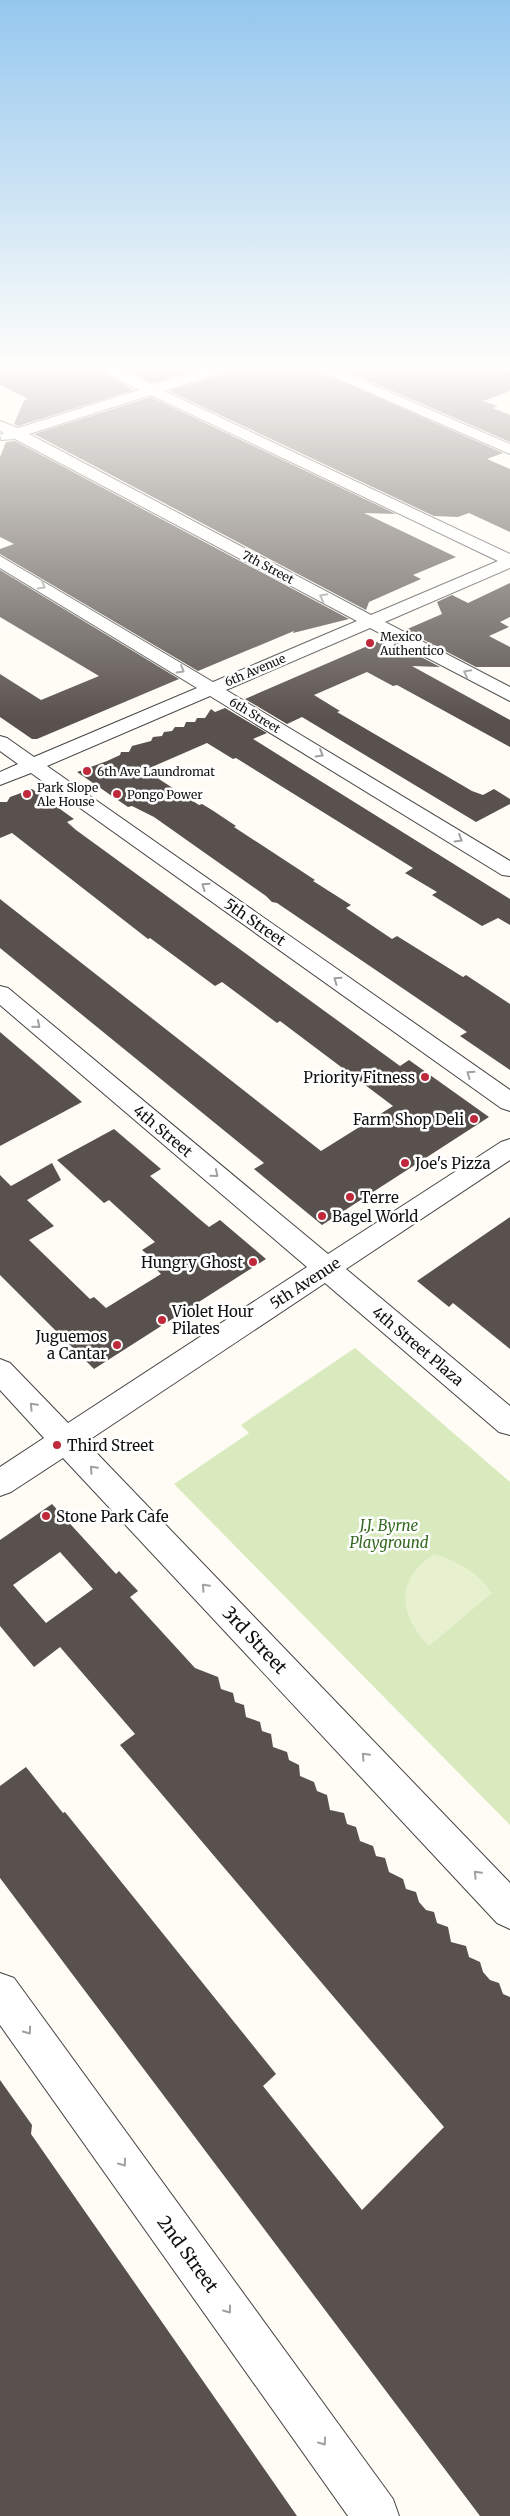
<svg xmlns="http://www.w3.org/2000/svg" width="510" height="2516" viewBox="0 0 510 2516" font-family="Merriweather,serif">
  <rect width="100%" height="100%" fill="#fffcf5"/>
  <!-- green -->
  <polygon fill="#d8eabe" points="355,1348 510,1482 510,1825 174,1484 249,1433 241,1425"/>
  <!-- pitch -->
  <path fill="#e8f1cf" d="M 434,1554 C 458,1561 477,1572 492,1593 L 429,1646 C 399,1615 394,1580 434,1554 Z"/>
  <!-- building -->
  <g fill="#59514d" fill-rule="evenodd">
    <polygon points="0,367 94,367 134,390 18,426 14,424 24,400 28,399 0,385"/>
    <polygon points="120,367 202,367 153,383"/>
    <polygon points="233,367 309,367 503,453 487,459 510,469 510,532 469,513 458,517 434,516 169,391 230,372"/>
    <polygon points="337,367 496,367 510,373 510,391 483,401 498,406 493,408 510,415 510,442"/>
    <polygon points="151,397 396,514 364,513 456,557 413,575 421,579 369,602 366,610 34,434"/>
    <polygon points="15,441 349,619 293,633 294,631 198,671 0,554 0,549 14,544 0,537 0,457 6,442"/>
    <polygon points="0,570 179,679 37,739 32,739 0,717 0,674 41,700 99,676 0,617"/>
    <polygon points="510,583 510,617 500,622 509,627 489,636 510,647 510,667 476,667 405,630 442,614 437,602 452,595 468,603"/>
    <polygon points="379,641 392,648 395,643 440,667 412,666 510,720 510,747 397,685 393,686 367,672 314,695 340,711 337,712 472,791 483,795 494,789 510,799 510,804 476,822 302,717 287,724 245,699"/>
    <polygon points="225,708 267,733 253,739 510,899 510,925 498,918 482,926 432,895 437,892 405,873 413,868 236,758 233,759 207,743 145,770 199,805 202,804 212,810 236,826 234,827 315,880 313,881 351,905 346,908 392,939 397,936 463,977 466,975 510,1004 510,1070 460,1036 467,1032 277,903 272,902 266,896 154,817 132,806 128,807 77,772 107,761 120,755 121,752 129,752 132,746 151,741 153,737 162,736 164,732 172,731 175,727 184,727 186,722 195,722 197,718 205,718 211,709 215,712"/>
    <polygon points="32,789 74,819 67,822 76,830 400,1066 409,1060 489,1117 322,1225 254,1169 264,1163 0,948 0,899 321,1151 393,1106 280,1021 277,1023 222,982 215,986 150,938 148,939 12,833 0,838 0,802 7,802 10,797"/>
    <polygon points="0,1032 82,1102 0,1146"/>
    <polygon points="114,1129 161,1169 150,1176 197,1217 209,1227 220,1220 266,1259 94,1369 0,1275 0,1175 11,1186 52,1163 61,1180 27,1200 54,1226 29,1240 90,1299 94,1297 106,1308 161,1274 150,1263 154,1260 142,1250 155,1242 109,1200 104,1203 57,1160"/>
    <polygon points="510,1217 510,1349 453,1303 449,1307 417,1281"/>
    <path d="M 52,1504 L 116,1574 L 119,1571 L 138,1591 L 130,1597 L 195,1668 L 218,1677 L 221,1689 L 233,1693 L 235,1702 L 244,1705 L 246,1717 L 260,1722 L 262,1731 L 271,1734 L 273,1747 L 287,1752 L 289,1760 L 299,1765 L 300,1776 L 314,1782 L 317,1791 L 327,1795 L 330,1810 L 344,1813 L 347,1824 L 356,1827 L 360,1841 L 373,1846 L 376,1856 L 385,1858 L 389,1872 L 403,1879 L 406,1889 L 416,1892 L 419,1902 L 426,1910 L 434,1912 L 437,1923 L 448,1927 L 451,1942 L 466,1946 L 469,1957 L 480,1962 L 483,1972 L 490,1980 L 499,1983 L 503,1994 L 510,1997 L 510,2516 L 480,2516 L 0,1878 L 0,1786 L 26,1767 L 63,1813 L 65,1812 L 276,2074 L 263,2086 L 362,2210 L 444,2127 L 120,1745 L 135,1734 L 60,1647 L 34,1667 L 0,1626 L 0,1540 ZM 60,1552 L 93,1589 L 46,1623 L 13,1585 Z"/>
    <polygon points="0,2080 32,2125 31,2134 297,2516 0,2516"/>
  </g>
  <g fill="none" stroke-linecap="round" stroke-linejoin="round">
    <defs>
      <g id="minor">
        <path d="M 96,367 L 115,367 L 153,385 L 209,367 L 231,367 L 229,370 L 164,391 L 510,554 L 510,568 L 385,622 L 510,687 L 510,701 L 370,628 L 226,690 L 510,861 L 510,876 L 502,875 L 210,696 L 47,766 L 510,1090 L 510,1111 L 501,1108 L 31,773 L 0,785 L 0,772 L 18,764 L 0,751 L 0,736 L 7,738 L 34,757 L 197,688 L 0,568 L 0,556 L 213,682 L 357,621 L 15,439 L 1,440 L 0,435 L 4,433 L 0,431 L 0,421 L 18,428 L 139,390 ZM 151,395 L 498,561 L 371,615 L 29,434 Z"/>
        <polygon points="311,367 331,367 510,444 510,454"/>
        <polygon points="0,986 8,988 328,1254 501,1142 510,1139 510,1160 346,1269 510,1406 510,1435 499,1432 325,1283 86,1442 510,1883 510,1929 497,1923 63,1458 11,1492 0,1496 0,1467 44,1438 0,1390 0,1359 10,1363 68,1423 307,1267 0,1005"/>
        <polygon points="0,1973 14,1978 393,2499 399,2516 348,2516 0,2025"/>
      </g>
    </defs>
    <!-- minor casing -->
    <use href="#minor" stroke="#444" stroke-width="2"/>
    <!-- minor -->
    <use href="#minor" fill="#fff" fill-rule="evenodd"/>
  </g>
  <!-- one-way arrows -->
  <defs><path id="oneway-chevron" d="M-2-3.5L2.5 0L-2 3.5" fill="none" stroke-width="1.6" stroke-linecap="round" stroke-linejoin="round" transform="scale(1.25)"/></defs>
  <g stroke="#a0a0a0">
    <use href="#oneway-chevron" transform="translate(42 586) rotate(31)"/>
    <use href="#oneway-chevron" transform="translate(323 597) rotate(-152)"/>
    <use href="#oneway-chevron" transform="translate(181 670) rotate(31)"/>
    <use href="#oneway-chevron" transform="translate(467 673) rotate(-152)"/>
    <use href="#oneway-chevron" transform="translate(320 754) rotate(31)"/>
    <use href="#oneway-chevron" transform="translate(459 839) rotate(31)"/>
    <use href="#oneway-chevron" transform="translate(205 886) rotate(-145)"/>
    <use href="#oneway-chevron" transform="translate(337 980) rotate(-145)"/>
    <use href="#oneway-chevron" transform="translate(37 1025) rotate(40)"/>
    <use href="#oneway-chevron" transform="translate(470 1074) rotate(-145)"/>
    <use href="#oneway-chevron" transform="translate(215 1174) rotate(40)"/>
    <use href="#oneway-chevron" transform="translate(33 1406) rotate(-134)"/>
    <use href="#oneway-chevron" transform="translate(93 1469) rotate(-133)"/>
    <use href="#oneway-chevron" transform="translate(205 1587) rotate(-133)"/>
    <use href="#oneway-chevron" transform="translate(365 1756) rotate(-133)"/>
    <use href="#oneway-chevron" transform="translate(477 1874) rotate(-134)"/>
    <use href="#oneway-chevron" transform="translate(28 2031) rotate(54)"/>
    <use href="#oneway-chevron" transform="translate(123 2163) rotate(54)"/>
    <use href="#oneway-chevron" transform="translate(228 2310) rotate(54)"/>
    <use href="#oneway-chevron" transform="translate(323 2442) rotate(54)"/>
  </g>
  <!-- sky -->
  <linearGradient id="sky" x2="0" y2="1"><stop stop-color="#95c7ee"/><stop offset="0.51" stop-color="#fffefa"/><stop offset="1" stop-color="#fffefa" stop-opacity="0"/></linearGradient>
  <rect width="510" height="720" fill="url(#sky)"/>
  <!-- markers -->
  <g fill="#c0293b" stroke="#fff" stroke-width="2">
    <circle cx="370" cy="643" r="5"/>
    <circle cx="87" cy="771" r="5"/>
    <circle cx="27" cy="794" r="5"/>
    <circle cx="117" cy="794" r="5"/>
    <circle cx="425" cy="1077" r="5"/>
    <circle cx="474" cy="1119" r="5"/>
    <circle cx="405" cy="1163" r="5"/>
    <circle cx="350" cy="1197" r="5"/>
    <circle cx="322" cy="1216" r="5"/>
    <circle cx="253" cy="1262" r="5"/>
    <circle cx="162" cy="1320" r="5"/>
    <circle cx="117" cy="1345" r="5"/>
    <circle cx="57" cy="1445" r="5"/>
    <circle cx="46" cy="1516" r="5"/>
  </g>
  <g text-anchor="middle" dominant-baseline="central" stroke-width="5" stroke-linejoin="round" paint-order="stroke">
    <!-- far-street labels -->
    <g font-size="12" fill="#111" stroke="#fff">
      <text transform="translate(268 567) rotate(28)">7th Street</text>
      <text transform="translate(255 670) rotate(-23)">6th Avenue</text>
      <text transform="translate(255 715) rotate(31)">6th Street</text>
    </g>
    <!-- far-poi labels -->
    <g font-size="12" fill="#111" stroke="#fff" text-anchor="start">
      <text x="380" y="636">Mexico<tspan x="380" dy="14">Authentico</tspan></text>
      <text x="97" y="771">6th Ave Laundromat</text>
      <text x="37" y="787">Park Slope<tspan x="37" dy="14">Ale House</tspan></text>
      <text x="127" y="794">Pongo Power</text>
    </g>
    <!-- street labels -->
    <g font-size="15" fill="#111" stroke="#fff">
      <text transform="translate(255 922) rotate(35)">5th Street</text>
      <text transform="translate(163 1131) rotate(40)">4th Street</text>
      <text transform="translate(305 1283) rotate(-33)">5th Avenue</text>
      <text transform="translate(418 1346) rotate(40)">4th Street Plaza</text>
    </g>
    <!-- poi labels -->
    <g font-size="15" fill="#111" stroke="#fff" text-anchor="start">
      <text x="415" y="1077" text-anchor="end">Priority Fitness</text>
      <text x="464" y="1119" text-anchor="end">Farm Shop Deli</text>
      <text x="415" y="1163">Joe's Pizza</text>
      <text x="360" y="1197">Terre</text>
      <text x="332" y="1216">Bagel World</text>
      <text x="243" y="1262" text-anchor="end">Hungry Ghost</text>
      <text x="172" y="1311">Violet Hour<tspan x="172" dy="17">Pilates</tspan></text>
      <text x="107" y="1336" text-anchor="end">Juguemos<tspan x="107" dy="17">a Cantar</tspan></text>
      <text x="67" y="1445">Third Street</text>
      <text x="56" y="1516">Stone Park Cafe</text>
    </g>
    <!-- park labels -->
    <g font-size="15" font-style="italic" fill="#356921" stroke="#fff">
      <text x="389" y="1525">J.J. Byrne<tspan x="389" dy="17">Playground</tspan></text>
    </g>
    <!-- near-street labels -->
    <g font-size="18" fill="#111" stroke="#fff">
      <text transform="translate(255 1640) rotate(47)">3rd Street</text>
      <text transform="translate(188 2254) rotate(54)">2nd Street</text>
    </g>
  </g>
</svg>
